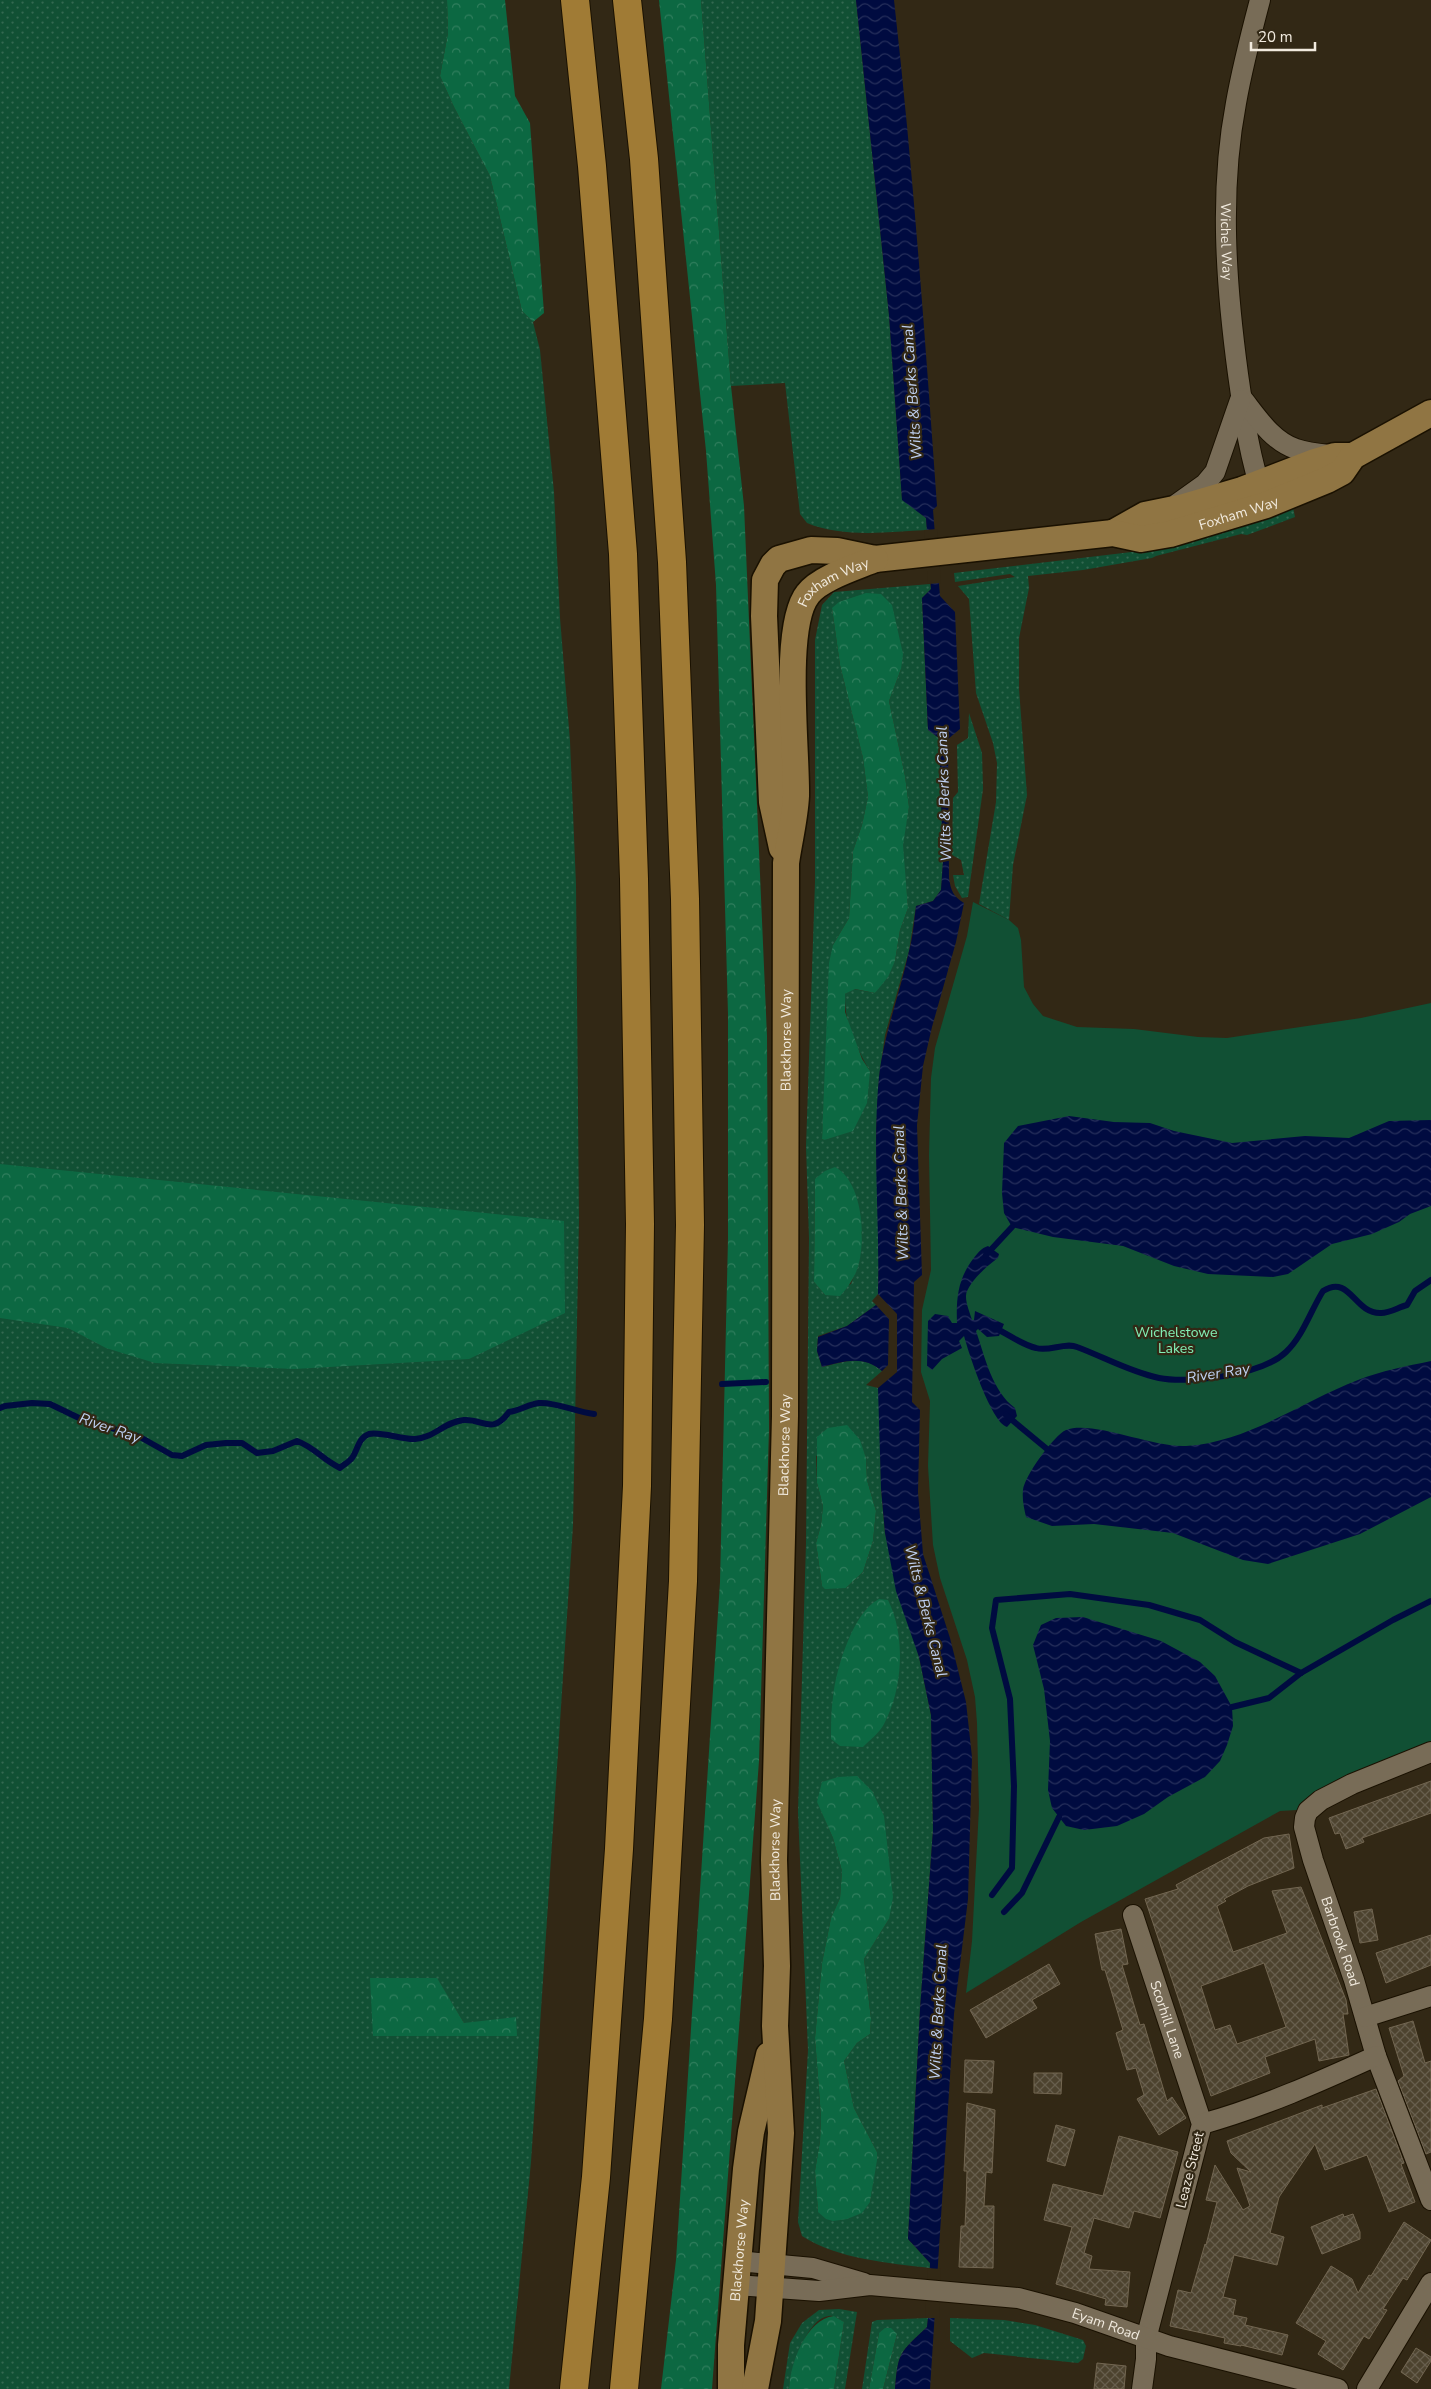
<svg xmlns="http://www.w3.org/2000/svg" width="1431" height="2389" viewBox="0 0 1431 2389" font-family="'Nunito Sans',sans-serif">
  <defs>
    <pattern id="grass-dots" width="8" height="8" patternUnits="userSpaceOnUse" patternTransform="scale(1.25)"><rect width="8" height="8" fill="#115034"/><path d="M2 2h.1M6 6h.1" fill="none" stroke="#346951" stroke-width="1.8" stroke-linecap="round"/></pattern>
    <pattern id="forest-crowns" width="20" height="18" patternUnits="userSpaceOnUse" patternTransform="scale(1.25)"><rect width="20" height="18" fill="#0c6842"/><path d="M2 6a3 3 0 1 1 6 0M12 15a3 3 0 1 1 6 0" fill="none" stroke="#307e5d"/></pattern>
    <pattern id="water-waves" width="16" height="10" patternUnits="userSpaceOnUse" patternTransform="scale(1.25)"><rect width="16" height="10" fill="#000b40"/><path d="M0 5q4-4 8 0t8 0" fill="none" stroke="#262f5b"/></pattern>
    <pattern id="building-cross-hatch" width="8" height="8" patternUnits="userSpaceOnUse" patternTransform="scale(1.25)"><rect width="8" height="8" fill="#4d432f"/><path d="M0 0l8 8M0 8l8-8" fill="none" stroke="#675e4d"/></pattern>
  </defs>
  <rect width="100%" height="100%" fill="#322815"/>
  <!-- grass -->
  <g fill="url(#grass-dots)" fill-rule="evenodd">
    <path d="M 0,0 L 447,0 L 448,33 L 440,76 L 454,107 L 490,176 L 522,311 L 533,322 L 540,350 L 554,492 L 560,618 L 570,741 L 576,884 L 579,1220 L 573,1525 L 531,2162 L 509,2389 L 0,2389 ZM 437,1979 L 464,2023 L 517,2036 L 373,2036 Z"/>
    <path d="M 701,0 L 856,0 L 889,315 L 902,499 L 926,518 L 927,530 C 888,532 843,538 807,523 L 800,514 L 785,383 L 731,386 Z"/>
    <polygon points="1293,507 1295,517 1247,535 1241,534 1156,556 1152,558 1083,570 1028,576 1029,588 1019,638 1019,689 1027,795 1013,865 1009,920 979,904 996,802 997,763 993,743 976,693 969,599 958,586 1015,577 1010,574 955,582 954,573 1140,551"/>
    <path d="M 930,584 L 931,589 L 922,598 L 928,730 L 939,738 L 943,861 L 941,890 L 933,901 L 916,906 L 909,951 L 885,1035 L 879,1077 L 876,1133 L 879,1257 L 878,1294 L 872,1301 L 876,1305 L 847,1326 L 818,1336 L 817,1351 L 822,1367 C 843,1362 864,1354 882,1371 L 866,1385 L 878,1388 L 880,1399 L 881,1488 L 885,1533 L 919,1657 L 931,1715 L 933,1830 L 920,2009 L 908,2239 L 930,2263 L 930,2268 C 889,2263 837,2259 802,2236 L 798,2222 L 808,2050 L 798,1812 L 806,1543 L 809,1238 L 806,1147 L 815,882 L 815,640 L 822,605 L 834,592 ZM 832,608 L 901,669 L 889,701 L 905,776 L 909,807 L 902,845 L 908,908 L 900,930 L 895,961 L 875,993 L 854,989 L 845,994 C 844,1021 856,1048 870,1071 L 824,1140 L 822,1139 L 833,945 L 849,918 L 853,851 L 862,825 L 868,797 L 863,758 L 840,665 ZM 815,1179 L 862,1232 L 858,1266 L 851,1284 L 825,1295 L 814,1282 ZM 859,1440 L 866,1458 L 867,1480 L 876,1511 L 873,1541 L 863,1572 L 846,1588 L 822,1586 L 816,1543 L 821,1525 L 823,1506 L 817,1483 L 816,1456 ZM 817,1801 L 889,1919 L 864,1959 L 871,2019 L 870,2034 L 857,2043 L 844,2061 L 854,2108 L 877,2152 L 870,2202 L 818,2212 L 815,2171 L 820,2141 L 821,2117 L 815,2038 L 822,1963 L 831,1918 L 840,1898 L 842,1871 L 833,1838 Z"/>
    <polygon points="969,713 982,753 983,789 968,897 962,898 955,886 953,875 964,875 961,860 952,855 953,798 958,792 957,745 968,738"/>
    <path d="M 839,2309 L 857,2312 L 845,2389 L 834,2389 L 844,2322 C 841,2321 837,2317 833,2316 C 808,2312 790,2371 789,2389 L 783,2389 L 790,2343 L 802,2323 L 819,2310 Z"/>
    <path d="M 928,2318 L 927,2327 C 900,2353 898,2351 895,2389 L 883,2389 L 897,2334 L 879,2333 L 869,2389 L 862,2389 L 872,2322 L 877,2320 Z"/>
    <polygon points="950,2318 1004,2320 1035,2325 1083,2340 1086,2346 1083,2359 1078,2363 984,2353 972,2358 950,2341"/>
  </g>
  <!-- forest -->
  <g fill="url(#forest-crowns)">
    <polygon points="447,0 505,0 515,96 530,123 544,313 533,322 522,311 490,176 454,107 440,76 448,33"/>
    <polygon points="659,0 701,0 731,386 744,506 767,1036 769,1429 759,1761 712,2389 661,2389 676,2260 720,1582 728,1239 728,1014 716,585 706,451"/>
    <polygon points="866,593 881,594 892,605 903,654 901,669 889,701 905,776 909,807 903,845 908,908 900,930 895,961 888,977 875,993 855,989 845,994 845,1012 862,1059 870,1071 867,1103 853,1131 824,1140 822,1139 829,963 833,945 849,918 853,851 862,825 868,797 863,758 840,665 832,608 839,602"/>
    <polygon points="0,1164 564,1221 565,1313 469,1359 294,1369 155,1363 106,1348 68,1328 0,1318"/>
    <path d="M 835,1167 C 863,1182 866,1239 858,1267 C 854,1279 848,1287 840,1296 L 825,1295 L 814,1282 L 815,1179 L 825,1171 Z"/>
    <polygon points="847,1425 860,1440 866,1458 867,1480 876,1511 873,1541 863,1572 846,1588 825,1589 822,1586 816,1543 821,1525 823,1506 817,1483 817,1437 828,1428"/>
    <path d="M 879,1599 L 888,1600 C 906,1636 903,1689 884,1724 C 880,1732 870,1740 863,1747 L 840,1746 L 831,1739 C 831,1725 831,1711 833,1697 C 836,1669 853,1612 879,1599 Z"/>
    <polygon points="857,1776 872,1791 884,1816 893,1897 889,1919 864,1959 871,2019 870,2034 857,2043 844,2061 854,2108 877,2152 877,2160 870,2202 862,2213 847,2219 833,2221 826,2219 818,2212 815,2171 820,2141 821,2117 815,2038 822,1963 831,1918 840,1898 842,1871 833,1838 817,1802 822,1782 838,1777"/>
    <polygon points="370,1978 437,1978 464,2023 516,2017 517,2036 373,2036"/>
    <path d="M 834,2316 L 844,2322 L 834,2389 L 789,2389 C 790,2364 806,2319 834,2316 Z"/>
    <polygon points="885,2328 891,2328 897,2334 883,2389 869,2389 879,2333"/>
  </g>
  <!-- green -->
  <polygon fill="#115034" points="973,902 1009,920 1018,928 1021,940 1024,987 1033,1004 1043,1016 1077,1027 1134,1029 1198,1037 1227,1038 1361,1018 1431,1003 1431,1742 1357,1773 1311,1796 1297,1810 1280,1811 1081,1922 966,1993 972,1941 979,1808 977,1723 975,1697 967,1660 940,1578 933,1545 928,1466 930,1401 921,1372 922,1310 931,1270 929,1155 931,1078 935,1048 967,936"/>
  <!-- water -->
  <g fill="url(#water-waves)">
    <path d="M 856,0 L 894,0 C 913,168 925,337 937,506 L 933,510 L 940,596 L 955,612 L 960,729 L 948,739 L 949,878 C 951,891 953,896 964,903 L 956,942 L 932,1027 L 923,1066 L 917,1125 L 922,1275 L 914,1282 L 912,1402 L 920,1410 L 918,1492 L 923,1554 L 950,1638 L 966,1702 L 972,1757 L 968,1899 L 954,2014 L 930,2389 L 895,2389 C 898,2351 900,2353 927,2327 L 928,2318 L 930,2263 L 908,2239 L 920,2009 L 933,1830 L 931,1715 L 919,1657 L 896,1591 L 885,1533 L 881,1488 L 878,1388 L 897,1372 L 897,1314 L 878,1294 C 880,1222 872,1149 879,1077 C 884,1033 900,994 909,951 C 913,937 914,921 916,906 L 933,901 L 941,890 L 943,861 L 939,738 L 928,730 L 922,598 L 931,589 L 926,518 L 902,500 L 889,315 Z"/>
    <polygon points="1069,1116 1114,1122 1150,1123 1174,1131 1232,1143 1305,1136 1349,1138 1389,1121 1431,1120 1431,1206 1410,1214 1399,1222 1372,1234 1332,1244 1288,1274 1273,1277 1208,1274 1174,1266 1123,1246 1053,1237 1012,1227 1004,1213 1002,1193 1004,1143 1018,1126"/>
    <path d="M 988,1246 L 999,1254 L 998,1258 C 989,1264 965,1285 966,1297 C 966,1304 970,1313 972,1320 L 974,1320 L 975,1311 L 1004,1324 L 999,1336 L 987,1337 L 978,1329 L 976,1331 C 985,1357 992,1391 1015,1408 L 1017,1416 L 1007,1427 C 991,1422 969,1354 964,1336 L 959,1341 L 962,1348 L 942,1359 L 932,1370 L 927,1366 L 928,1321 L 935,1314 L 948,1316 L 952,1323 L 957,1323 C 956,1298 958,1279 973,1259 C 978,1253 981,1248 988,1246 Z"/>
    <path d="M 876,1305 L 889,1319 L 888,1365 L 882,1371 C 864,1355 843,1361 822,1367 L 817,1351 L 818,1337 L 847,1326 Z"/>
    <path d="M 1431,1361 L 1431,1497 L 1360,1534 L 1268,1564 L 1243,1560 L 1173,1533 L 1094,1524 L 1052,1526 L 1026,1517 C 1024,1508 1022,1499 1023,1490 C 1024,1477 1054,1435 1066,1430 C 1093,1420 1153,1448 1186,1446 C 1248,1442 1301,1402 1358,1380 C 1381,1371 1407,1366 1431,1361 Z"/>
    <polygon points="1083,1617 1161,1641 1200,1662 1215,1676 1232,1707 1233,1726 1227,1745 1220,1761 1205,1777 1168,1797 1144,1814 1117,1826 1084,1830 1066,1826 1052,1808 1048,1790 1050,1741 1044,1689 1033,1645 1041,1625 1056,1618"/>
  </g>
  <!-- pier -->
  <g fill="#322815">
    <polygon points="937,529 941,583 928,584 924,530"/>
    <polygon points="928,2268 941,2269 939,2318 925,2318"/>
  </g>
  <g fill="none" stroke-linecap="round" stroke-linejoin="round">
    <!-- stream -->
    <g stroke="#000b40" stroke-width="6">
      <polyline points="986,1255 1012,1227"/>
      <path d="M 995,1328 C 1008,1334 1022,1345 1036,1348 C 1049,1352 1065,1342 1077,1347 C 1104,1357 1130,1372 1159,1378 C 1190,1384 1262,1375 1286,1352 C 1303,1336 1311,1310 1323,1291 C 1350,1274 1354,1313 1380,1313 C 1388,1314 1399,1307 1407,1305 L 1415,1291 L 1431,1280"/>
      <polyline points="722,1384 766,1382"/>
      <path d="M 0,1408 L 5,1406 L 32,1403 L 50,1404 L 79,1418 L 140,1437 L 172,1455 L 182,1456 L 206,1445 L 226,1443 L 242,1443 L 257,1453 L 273,1451 L 297,1441 C 314,1447 323,1460 340,1468 C 343,1465 349,1462 352,1458 C 358,1450 358,1438 369,1434 C 380,1431 403,1440 415,1439 C 434,1438 444,1422 464,1420 C 484,1419 492,1435 509,1412 C 519,1411 529,1404 539,1403 C 557,1402 575,1412 594,1414"/>
      <polyline points="1006,1415 1047,1449"/>
      <polyline points="1232,1707 1269,1698 1301,1673 1393,1620 1431,1601"/>
      <polyline points="992,1895 1012,1868 1014,1786 1010,1699 992,1628 996,1600 1070,1594 1149,1605 1200,1620 1235,1642 1301,1673"/>
      <polyline points="1004,1912 1022,1893 1059,1817"/>
    </g>
  </g>
  <!-- building -->
  <g fill="url(#building-cross-hatch)" stroke="#726651" fill-rule="evenodd">
    <polygon points="1431,1781 1431,1813 1362,1838 1364,1842 1346,1849 1340,1833 1335,1834 1329,1818"/>
    <path d="M 1289,1834 L 1294,1868 L 1248,1886 L 1224,1899 L 1226,1901 L 1217,1906 L 1233,1952 L 1287,1933 L 1272,1891 L 1301,1887 L 1346,2000 L 1348,2014 L 1343,2014 L 1349,2055 L 1319,2061 L 1315,2039 L 1265,2057 L 1270,2073 L 1211,2096 L 1145,1899 L 1178,1889 L 1176,1885 L 1264,1838 ZM 1264,1963 L 1286,2027 L 1237,2044 L 1230,2025 L 1215,2030 L 1201,1986 Z"/>
    <polygon points="1372,1909 1378,1940 1360,1943 1354,1912"/>
    <polygon points="1121,1929 1128,1964 1122,1965 1140,2025 1144,2024 1167,2101 1172,2097 1186,2118 1159,2135 1137,2099 1144,2095 1136,2068 1127,2070 1116,2033 1123,2030 1105,1970 1102,1970 1095,1934"/>
    <polygon points="1431,1935 1431,1965 1386,1983 1376,1953"/>
    <polygon points="1049,1964 1060,1984 1032,2000 1037,2008 986,2038 970,2010"/>
    <polygon points="1413,2021 1425,2063 1431,2061 1431,2152 1426,2154 1398,2081 1404,2076 1389,2028"/>
    <polygon points="965,2060 994,2061 992,2093 964,2092"/>
    <polygon points="1034,2073 1062,2073 1061,2094 1034,2093"/>
    <polygon points="1376,2089 1404,2163 1401,2164 1415,2202 1389,2212 1367,2155 1325,2170 1315,2144 1279,2197 1270,2233 1284,2237 1277,2265 1234,2255 1223,2297 1236,2300 1233,2315 1247,2318 1245,2325 1288,2335 1282,2355 1241,2345 1241,2346 1224,2343 1225,2338 1170,2326 1178,2290 1191,2293 1205,2244 1206,2245 1217,2202 1206,2200 1215,2165 1243,2210 1250,2206 1237,2168 1251,2172 1231,2153 1227,2141 1322,2105 1322,2108"/>
    <polygon points="967,2103 995,2110 992,2173 986,2172 984,2206 994,2206 993,2268 959,2267 961,2226 965,2226 966,2205 967,2171 964,2171"/>
    <polygon points="1056,2125 1075,2130 1065,2166 1047,2161"/>
    <polygon points="1119,2136 1178,2152 1160,2218 1134,2211 1129,2228 1094,2218 1084,2253 1092,2256 1089,2269 1130,2272 1127,2307 1105,2305 1106,2299 1056,2284 1072,2227 1044,2220 1053,2184 1103,2196"/>
    <polygon points="1343,2214 1344,2217 1353,2214 1360,2232 1360,2239 1322,2254 1311,2227"/>
    <polygon points="1404,2222 1431,2240 1407,2280 1403,2278 1383,2309 1387,2310 1369,2339 1364,2336 1343,2370 1318,2354 1326,2341 1296,2323 1331,2266 1352,2279 1358,2293 1369,2275 1371,2276"/>
    <polygon points="1416,2348 1431,2357 1431,2361 1417,2383 1401,2372"/>
    <polygon points="1097,2363 1126,2366 1124,2389 1094,2389"/>
  </g>
  <g fill="none" stroke-linecap="round" stroke-linejoin="round">
    <defs>
      <g id="minor">
        <path id="s1" d="M 1260,0 C 1251,34 1242,69 1236,103 C 1219,192 1226,285 1238,374 C 1244,416 1249,456 1263,496"/>
        <path d="M 1242,398 C 1257,417 1272,441 1296,449 C 1307,453 1320,454 1331,455"/>
        <polyline points="1177,504 1205,484 1215,472 1240,400"/>
        <path id="s2" d="M 1431,1752 L 1352,1784 L 1321,1800 L 1308,1811 L 1305,1818 L 1304,1827 L 1313,1860 L 1354,1980 L 1376,2056 L 1431,2200"/>
        <path id="s3" d="M 1133,1915 L 1202,2124 L 1146,2339 L 1146,2359 L 1142,2389"/>
        <polyline points="1365,2017 1431,1996"/>
        <path d="M 1202,2124 C 1263,2107 1319,2082 1376,2056"/>
        <polyline points="738,2261 813,2268 864,2283"/>
        <path id="s4" d="M 736,2285 L 819,2291 L 870,2285 L 1018,2298 L 1075,2313 L 1169,2346 L 1338,2389"/>
        <polyline points="1367,2389 1431,2283"/>
      </g>
      <g id="major">
        <polyline points="1113,533 1145,515 1184,507 1242,490 1315,462 1335,456 1353,456"/>
        <path id="s5" d="M 782,848 L 772,802 L 764,616 L 765,580 L 773,565 L 779,559 L 811,550 L 837,551 L 875,559 L 1113,533 L 1141,539 L 1170,534 L 1266,505 L 1327,480 L 1342,472 L 1353,456 L 1431,413"/>
        <path id="s6" d="M 731,2389 L 731,2345 L 746,2169 L 751,2132 L 769,2055"/>
        <path id="s7" d="M 755,2389 L 768,2321 L 781,2133 L 775,2026 L 777,1966 L 774,1860 L 785,1416 L 786,863 C 789,841 795,818 796,796 C 797,751 782,626 808,594 C 820,578 856,567 875,559"/>
      </g>
      <g id="highway">
        <polyline points="574,2389 596,2177 619,1849 637,1486 640,1224 634,879 623,554 592,166 575,0"/>
        <polyline points="624,2389 658,2019 683,1581 690,1225 685,899 672,562 644,159 627,0"/>
      </g>
    </defs>
    <!-- minor casing -->
    <use href="#minor" stroke="#1a1101" stroke-width="22"/>
    <!-- major casing -->
    <use href="#major" stroke="#1a1101" stroke-width="29"/>
    <!-- highway casing -->
    <use href="#highway" stroke="#1a1101" stroke-width="30"/>
    <!-- minor -->
    <use href="#minor" stroke="#786c57" stroke-width="20"/>
    <!-- major -->
    <use href="#major" stroke="#907543" stroke-width="26"/>
    <!-- highway -->
    <use href="#highway" stroke="#a07b35" stroke-width="28"/>
  </g>
  <g text-anchor="middle" dominant-baseline="central" stroke-width="4.5" stroke-linejoin="round" paint-order="stroke">
    <!-- street labels -->
    <g font-size="14" fill="#f1eade" stroke="#322815">
      <text stroke="none"><textPath href="#s1" startOffset="245">Wichel Way</textPath></text>
      <text stroke="none"><textPath href="#s5" startOffset="762">Foxham Way</textPath></text>
      <text stroke="none"><textPath href="#s7" startOffset="1828">Foxham Way</textPath></text>
      <text stroke="none"><textPath href="#s7" startOffset="1351">Blackhorse Way</textPath></text>
      <text stroke="none"><textPath href="#s7" startOffset="946">Blackhorse Way</textPath></text>
      <text stroke="none"><textPath href="#s7" startOffset="541">Blackhorse Way</textPath></text>
      <text stroke="none"><textPath href="#s2" startOffset="274">Barbrook Road</textPath></text>
      <text stroke="none"><textPath href="#s3" startOffset="110">Scorhill Lane</textPath></text>
      <text transform="translate(1190 2170) rotate(-76)">Leaze Street</text>
      <text stroke="none"><textPath href="#s6" startOffset="139">Blackhorse Way</textPath></text>
      <text stroke="none"><textPath href="#s4" startOffset="375">Eyam Road</textPath></text>
    </g>
    <!-- park labels -->
    <g font-size="14" fill="#83f1b7" stroke="#322815">
      <text x="1176" y="1332">Wichelstowe<tspan x="1176" dy="16">Lakes</tspan></text>
    </g>
    <!-- water labels -->
    <g font-size="15" font-style="italic" fill="#bfd1f3" stroke="#322815">
      <text transform="translate(912 392) rotate(-94)">Wilts &amp; Berks Canal</text>
      <text transform="translate(944 794) rotate(-92)">Wilts &amp; Berks Canal</text>
      <text transform="translate(901 1193) rotate(-92)">Wilts &amp; Berks Canal</text>
      <text transform="translate(1218 1373) rotate(-9)">River Ray</text>
      <text transform="translate(110 1428) rotate(19)">River Ray</text>
      <text transform="translate(926 1611) rotate(76)">Wilts &amp; Berks Canal</text>
      <text transform="translate(938 2012) rotate(-87)">Wilts &amp; Berks Canal</text>
    </g>
  </g>
  <!-- scale -->
  <path d="M1251 42v8h64v-8" fill="none" stroke="#f1eade" stroke-width="2.5"/>
  <text x="1258" y="42" font-size="15" fill="#f1eade" stroke="#322815" stroke-width="4" paint-order="stroke">20 m</text>
</svg>
